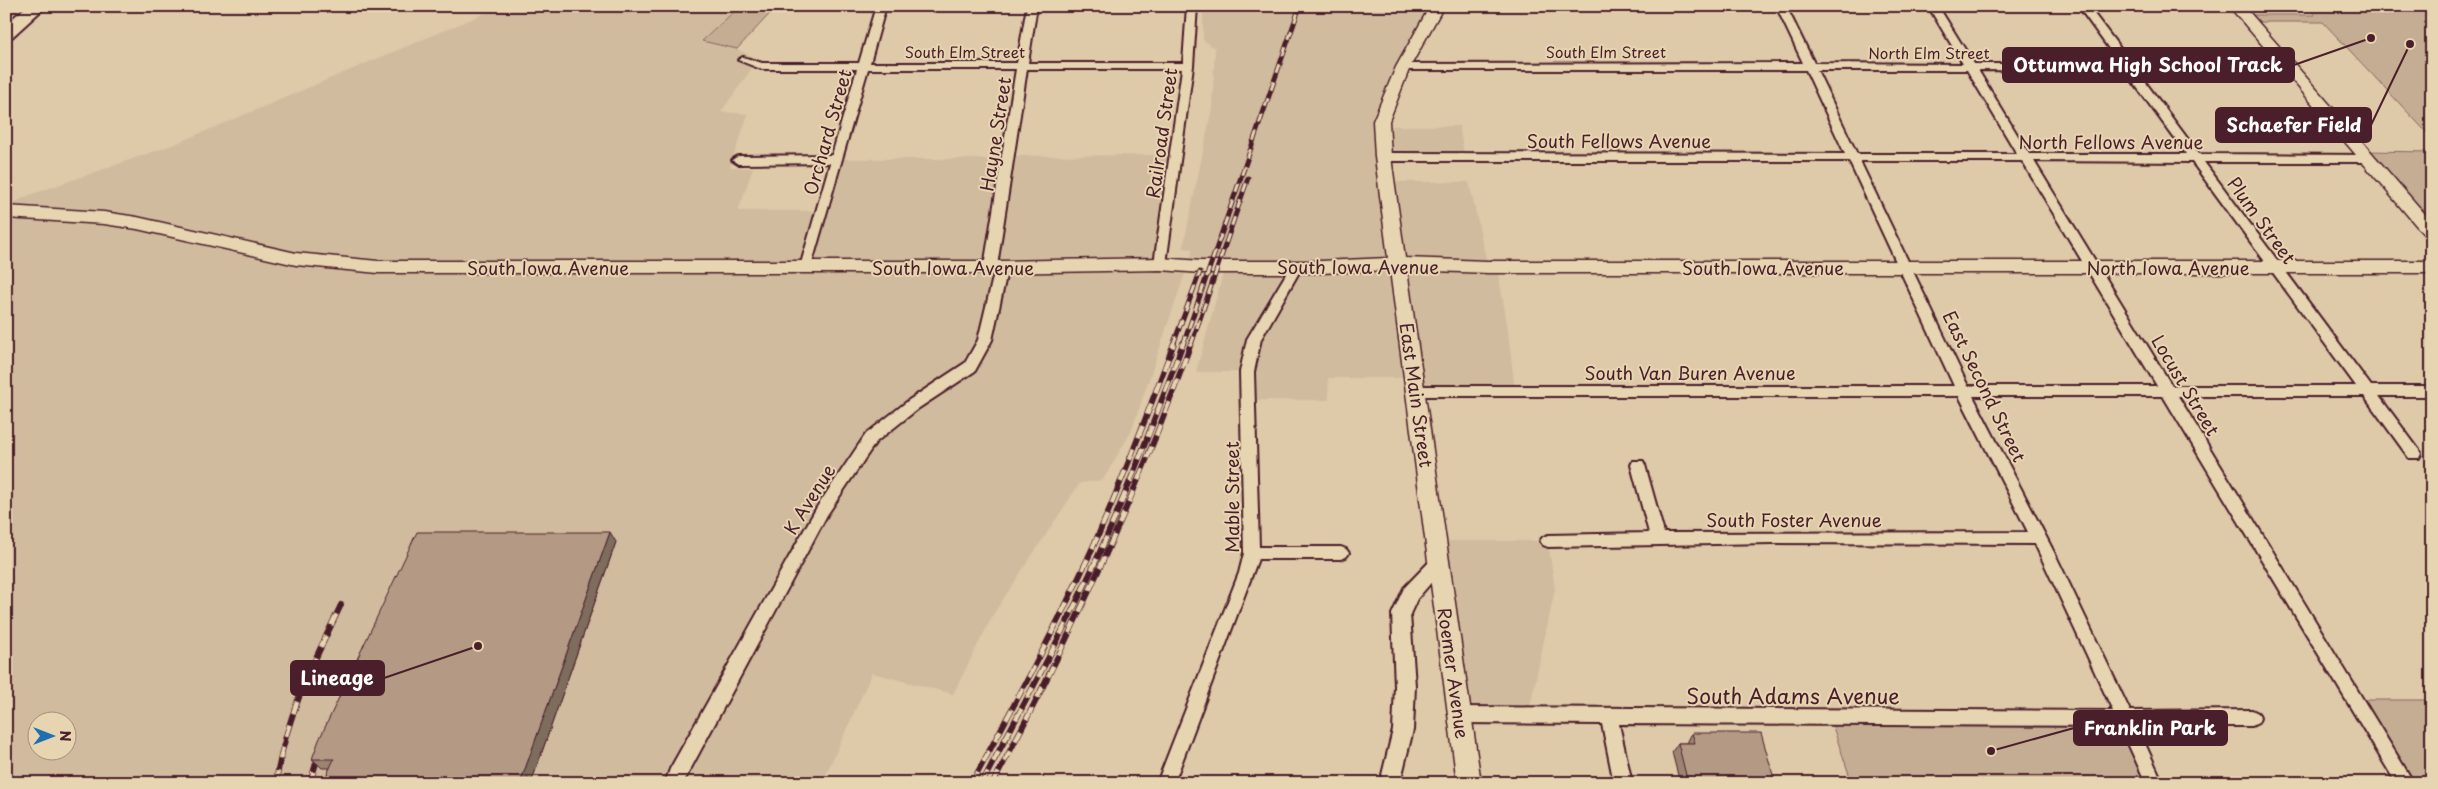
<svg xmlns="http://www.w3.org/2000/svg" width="2438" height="789" viewBox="0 0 2438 789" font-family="'Playpen Sans',sans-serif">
  <rect width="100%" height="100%" fill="#dec9a9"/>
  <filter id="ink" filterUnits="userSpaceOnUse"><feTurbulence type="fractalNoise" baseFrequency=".02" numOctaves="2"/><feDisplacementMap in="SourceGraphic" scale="10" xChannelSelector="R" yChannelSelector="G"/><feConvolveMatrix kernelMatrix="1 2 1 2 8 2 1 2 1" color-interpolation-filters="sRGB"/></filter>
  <g filter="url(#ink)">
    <!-- built -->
    <g fill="#d1bb9e" fill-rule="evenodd">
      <path d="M 502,6 L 740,6 L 703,40 L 737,49 L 758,60 L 721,112 L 748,114 L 730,167 L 753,168 L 738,211 L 822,211 L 837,159 L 1000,159 L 1009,156 L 1177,155 L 1160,264 L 1188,265 L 1193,249 L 1183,248 L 1212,108 L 1215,48 L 1203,40 L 1203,6 L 1431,6 L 1372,124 L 1403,355 L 1387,182 L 1469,182 L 1488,267 L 1497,267 L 1507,323 L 1515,391 L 1416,391 L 1414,378 L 1328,378 L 1329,400 L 1248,400 L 1247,372 L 1196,372 L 1225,267 L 1188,265 L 1131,432 L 1103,480 L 1080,483 L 994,613 L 953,694 L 872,673 L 822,783 L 6,783 L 6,206 L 30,195 L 175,144 ZM 38,722 L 68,722 L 68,752 L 38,752 Z"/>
      <polygon points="1382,126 1459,126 1465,158 1383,157"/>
      <polygon points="1436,541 1548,541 1555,589 1528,716 1460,715"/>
    </g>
    <!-- green -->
    <g fill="#c5ad94" stroke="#886660">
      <polygon points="740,6 777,6 737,49 702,41"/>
      <polygon points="2308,6 2432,6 2432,138 2323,22 2254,22 2248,15 2315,15"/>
      <polygon points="2365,151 2432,152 2432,228"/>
      <polygon points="2356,700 2432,700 2432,783 2406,783"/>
      <polygon points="1830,718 2125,719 2155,783 1852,783"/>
    </g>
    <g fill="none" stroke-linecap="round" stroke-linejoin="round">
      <defs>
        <g id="minor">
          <polygon points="876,6 886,6 870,63 1017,63 1027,6 1037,6 1028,63 1183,63 1187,6 1197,6 1193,66 1166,264 1160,268 1154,264 1182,69 1027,69 997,266 1002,263 1008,267 992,340 975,371 919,408 876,442 827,515 683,783 665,783 670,769 817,507 866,434 909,400 965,363 978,340 995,269 990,271 984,267 1016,69 868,69 810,270 806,271 800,267 830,163 738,164 732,160 738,156 832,155 857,69 761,69 738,60 743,57 762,63 859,63"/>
          <path d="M 1776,6 L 1786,6 L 1814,63 L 1963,64 L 1928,6 L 1938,6 L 1974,64 L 2120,64 L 2078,6 L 2088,6 L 2132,64 L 2293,66 L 2294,68 L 2289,71 L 2137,71 L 2199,154 L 2371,155 L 2373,158 L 2367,162 L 2204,162 L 2371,386 L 2432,386 L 2432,396 L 2379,396 L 2419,450 L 2421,454 L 2419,458 L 2409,458 L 2364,396 L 2178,396 L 2414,783 L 2396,783 L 2163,396 L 1973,396 L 2057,558 L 2130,711 L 2252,710 L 2258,713 L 2260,718 L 2258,723 L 2252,726 L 2137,726 L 2163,783 L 2146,783 L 2120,726 L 1619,724 L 1632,783 L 1614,783 L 1602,724 L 1460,723 L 1454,720 L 1452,715 L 1454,710 L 1460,707 L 2113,711 L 2035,544 L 1771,543 L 1548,547 L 1543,545 L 1540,541 L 1543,537 L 1548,535 L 1649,533 L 1631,465 L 1633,461 L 1643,461 L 1645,465 L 1664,533 L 2028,532 L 1959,396 L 1416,396 L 1411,395 L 1409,391 L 1411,387 L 1416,386 L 1954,386 L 1849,161 L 1383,161 L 1377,157 L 1383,153 L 1845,154 L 1806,70 L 1403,70 L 1398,67 L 1403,64 L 1803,63 ZM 1817,70 L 1967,70 L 2017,154 L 1857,154 ZM 1978,70 L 2125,71 L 2186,154 L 2029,154 ZM 1860,161 L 2022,161 L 2157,386 L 1968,386 ZM 2034,161 L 2192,162 L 2356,386 L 2172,386 Z"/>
          <polygon points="1296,263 1302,267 1261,339 1254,372 1259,547 1341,547 1346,549 1349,553 1346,557 1341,559 1258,559 1174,783 1157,783 1239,573 1244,553 1240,372 1247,339 1292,264"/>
        </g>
        <polygon id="tertiary" points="1439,555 1445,558 1448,563 1417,599 1410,614 1415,686 1413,730 1400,783 1380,783 1393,730 1395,686 1392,614 1404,588 1433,558"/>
        <g id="secondary">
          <polygon points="1430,6 1444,6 1410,67 1389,121 1391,157 1405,258 1488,261 2432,261 2432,273 1488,273 1407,270 1481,783 1457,783 1390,270 1321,273 1202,273 1160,270 1002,273 378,273 296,265 137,229 104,224 6,218 6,206 104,212 137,217 296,253 378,261 1002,261 1160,258 1202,261 1321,261 1388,258 1375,157 1373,121 1396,67"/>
          <polygon points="2229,6 2244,6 2432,222 2432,239 2426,237"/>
        </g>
        <polygon id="trunk" points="27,6 46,6 12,37 6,38 6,24"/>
      </defs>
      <!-- minor casing -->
      <use href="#minor" stroke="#4a1f2b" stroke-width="4"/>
      <!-- tertiary casing -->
      <use href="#tertiary" stroke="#4a1f2b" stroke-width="4"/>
      <!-- secondary casing -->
      <use href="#secondary" stroke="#4a1f2b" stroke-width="3"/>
      <!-- trunk casing -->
      <use href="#trunk" stroke="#4a1f2b" stroke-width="4"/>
      <!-- minor -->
      <use href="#minor" fill="#e7d4b1" fill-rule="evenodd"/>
      <!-- tertiary -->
      <use href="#tertiary" fill="#e7d4b1" fill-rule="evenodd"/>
      <!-- secondary -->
      <use href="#secondary" fill="#e7d4b1" fill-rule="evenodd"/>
      <!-- trunk -->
      <use href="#trunk" fill="#e7d4b1" fill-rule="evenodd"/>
      <defs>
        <g id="rail-far1">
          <polyline points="1173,345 1200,272"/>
          <polyline points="1183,345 1300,6"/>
          <polyline points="1191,345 1248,178"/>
        </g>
        <g id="rail">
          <path d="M 276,783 C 285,718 313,663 341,605"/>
          <polyline points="310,783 320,750"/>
          <path d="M 972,783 C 1012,709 1053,634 1088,558 C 1120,488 1147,415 1174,343"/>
          <path d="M 982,783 C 1022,707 1064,632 1099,554 C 1130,485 1157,414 1183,343"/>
          <path d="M 993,783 C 1069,641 1137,495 1191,343"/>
        </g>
      </defs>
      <!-- rail-far1 casing -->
      <use href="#rail-far1" stroke="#4a1f2b" stroke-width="5"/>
      <!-- rail casing -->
      <use href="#rail" stroke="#4a1f2b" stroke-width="6"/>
      <!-- rail-far1 -->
      <use href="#rail-far1" stroke="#e7d4b1" stroke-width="3" stroke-dasharray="9" stroke-linecap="butt"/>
      <!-- rail -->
      <use href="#rail" stroke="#e7d4b1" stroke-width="4.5" stroke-dasharray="12" stroke-linecap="butt"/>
    </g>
    <!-- wall -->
    <g fill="#9b8472" stroke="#4a1f2b">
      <polygon points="616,542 531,783 323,783 330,768 322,768 312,759"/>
      <polygon points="1692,733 1775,782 1680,783 1672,752 1678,743 1687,743"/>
    </g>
    <!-- shaded-wall -->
    <polygon fill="#7e6c5d" stroke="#4a1f2b" points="610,532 616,542 531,783 520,783"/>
    <!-- building -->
    <g fill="#b49a85" stroke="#4a1f2b">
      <polygon points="417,532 610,532 520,783 323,783 334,759 312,759 319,740"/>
      <polygon points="1692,733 1761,733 1775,782 1688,783 1678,743 1695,743"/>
    </g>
  </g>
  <g text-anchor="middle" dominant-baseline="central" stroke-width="4" stroke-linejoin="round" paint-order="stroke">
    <!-- far-street labels -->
    <g font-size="15" fill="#4a1f2b" stroke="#e7d4b1">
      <text x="965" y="51">South Elm Street</text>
      <text x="1606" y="51">South Elm Street</text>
      <text x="1929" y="52">North Elm Street</text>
    </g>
    <!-- street labels -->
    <g font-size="18" fill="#4a1f2b" stroke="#e7d4b1">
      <text transform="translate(827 132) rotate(-74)">Orchard Street</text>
      <text transform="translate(1161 133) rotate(-82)">Railroad Street</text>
      <text transform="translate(995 134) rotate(-81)">Hayne Street</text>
      <text x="1619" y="140">South Fellows Avenue</text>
      <text x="2111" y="141">North Fellows Avenue</text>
      <text transform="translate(2262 220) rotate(54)">Plum Street</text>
      <text x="1358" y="266">South Iowa Avenue</text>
      <text x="548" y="267">South Iowa Avenue</text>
      <text x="953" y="267">South Iowa Avenue</text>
      <text x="1763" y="267">South Iowa Avenue</text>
      <text x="2168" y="267">North Iowa Avenue</text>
      <text x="1690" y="372">South Van Buren Avenue</text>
      <text transform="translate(2186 385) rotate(59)">Locust Street</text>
      <text transform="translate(1985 386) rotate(64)">East Second Street</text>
      <text transform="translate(1417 395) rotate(82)">East Main Street</text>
      <text transform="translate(1231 497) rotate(-90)">Mable Street</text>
      <text transform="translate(809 499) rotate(-58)">K Avenue</text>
      <text x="1794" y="519">South Foster Avenue</text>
      <text transform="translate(1454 673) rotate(82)">Roemer Avenue</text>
    </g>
    <!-- near-street labels -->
    <g font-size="21" fill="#4a1f2b" stroke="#e7d4b1">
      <text x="1793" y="695">South Adams Avenue</text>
    </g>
  </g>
  <!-- callouts -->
  <path fill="none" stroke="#4a1f2b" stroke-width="2" d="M2371 38L2294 65M2410 44L2371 125M478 646L384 678M1991 751L2074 728"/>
  <g fill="#4a1f2b" stroke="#e7d4b1" stroke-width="2">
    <circle cx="2371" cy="38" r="5"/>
    <circle cx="2410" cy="44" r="5"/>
    <circle cx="478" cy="646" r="5"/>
    <circle cx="1991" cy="751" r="5"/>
  </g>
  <g fill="#4a1f2b" stroke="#4a1f2b" stroke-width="2">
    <rect x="2003" y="48" width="291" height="34" rx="5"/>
    <rect x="2216" y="108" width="155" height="34" rx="5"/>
    <rect x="291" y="661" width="93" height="34" rx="5"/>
    <rect x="2074" y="711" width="153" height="34" rx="5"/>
  </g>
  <g font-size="19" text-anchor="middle" font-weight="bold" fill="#fff">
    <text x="2148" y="72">Ottumwa High School Track</text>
    <text x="2294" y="132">Schaefer Field</text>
    <text x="337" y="685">Lineage</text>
    <text x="2150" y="735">Franklin Park</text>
  </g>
  <!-- margin -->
  <rect width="2438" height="789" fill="none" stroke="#e7d4b1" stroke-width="25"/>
  <rect x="12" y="12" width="2413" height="764" fill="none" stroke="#4a1f2b" stroke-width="2" filter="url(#ink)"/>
  <!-- north arrow -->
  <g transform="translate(52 736) rotate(90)"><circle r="24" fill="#e7d4b1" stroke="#a88c7b"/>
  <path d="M0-4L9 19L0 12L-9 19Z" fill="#1f6fb2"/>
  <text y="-8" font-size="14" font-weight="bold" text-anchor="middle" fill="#4a1f2b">N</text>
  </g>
</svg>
